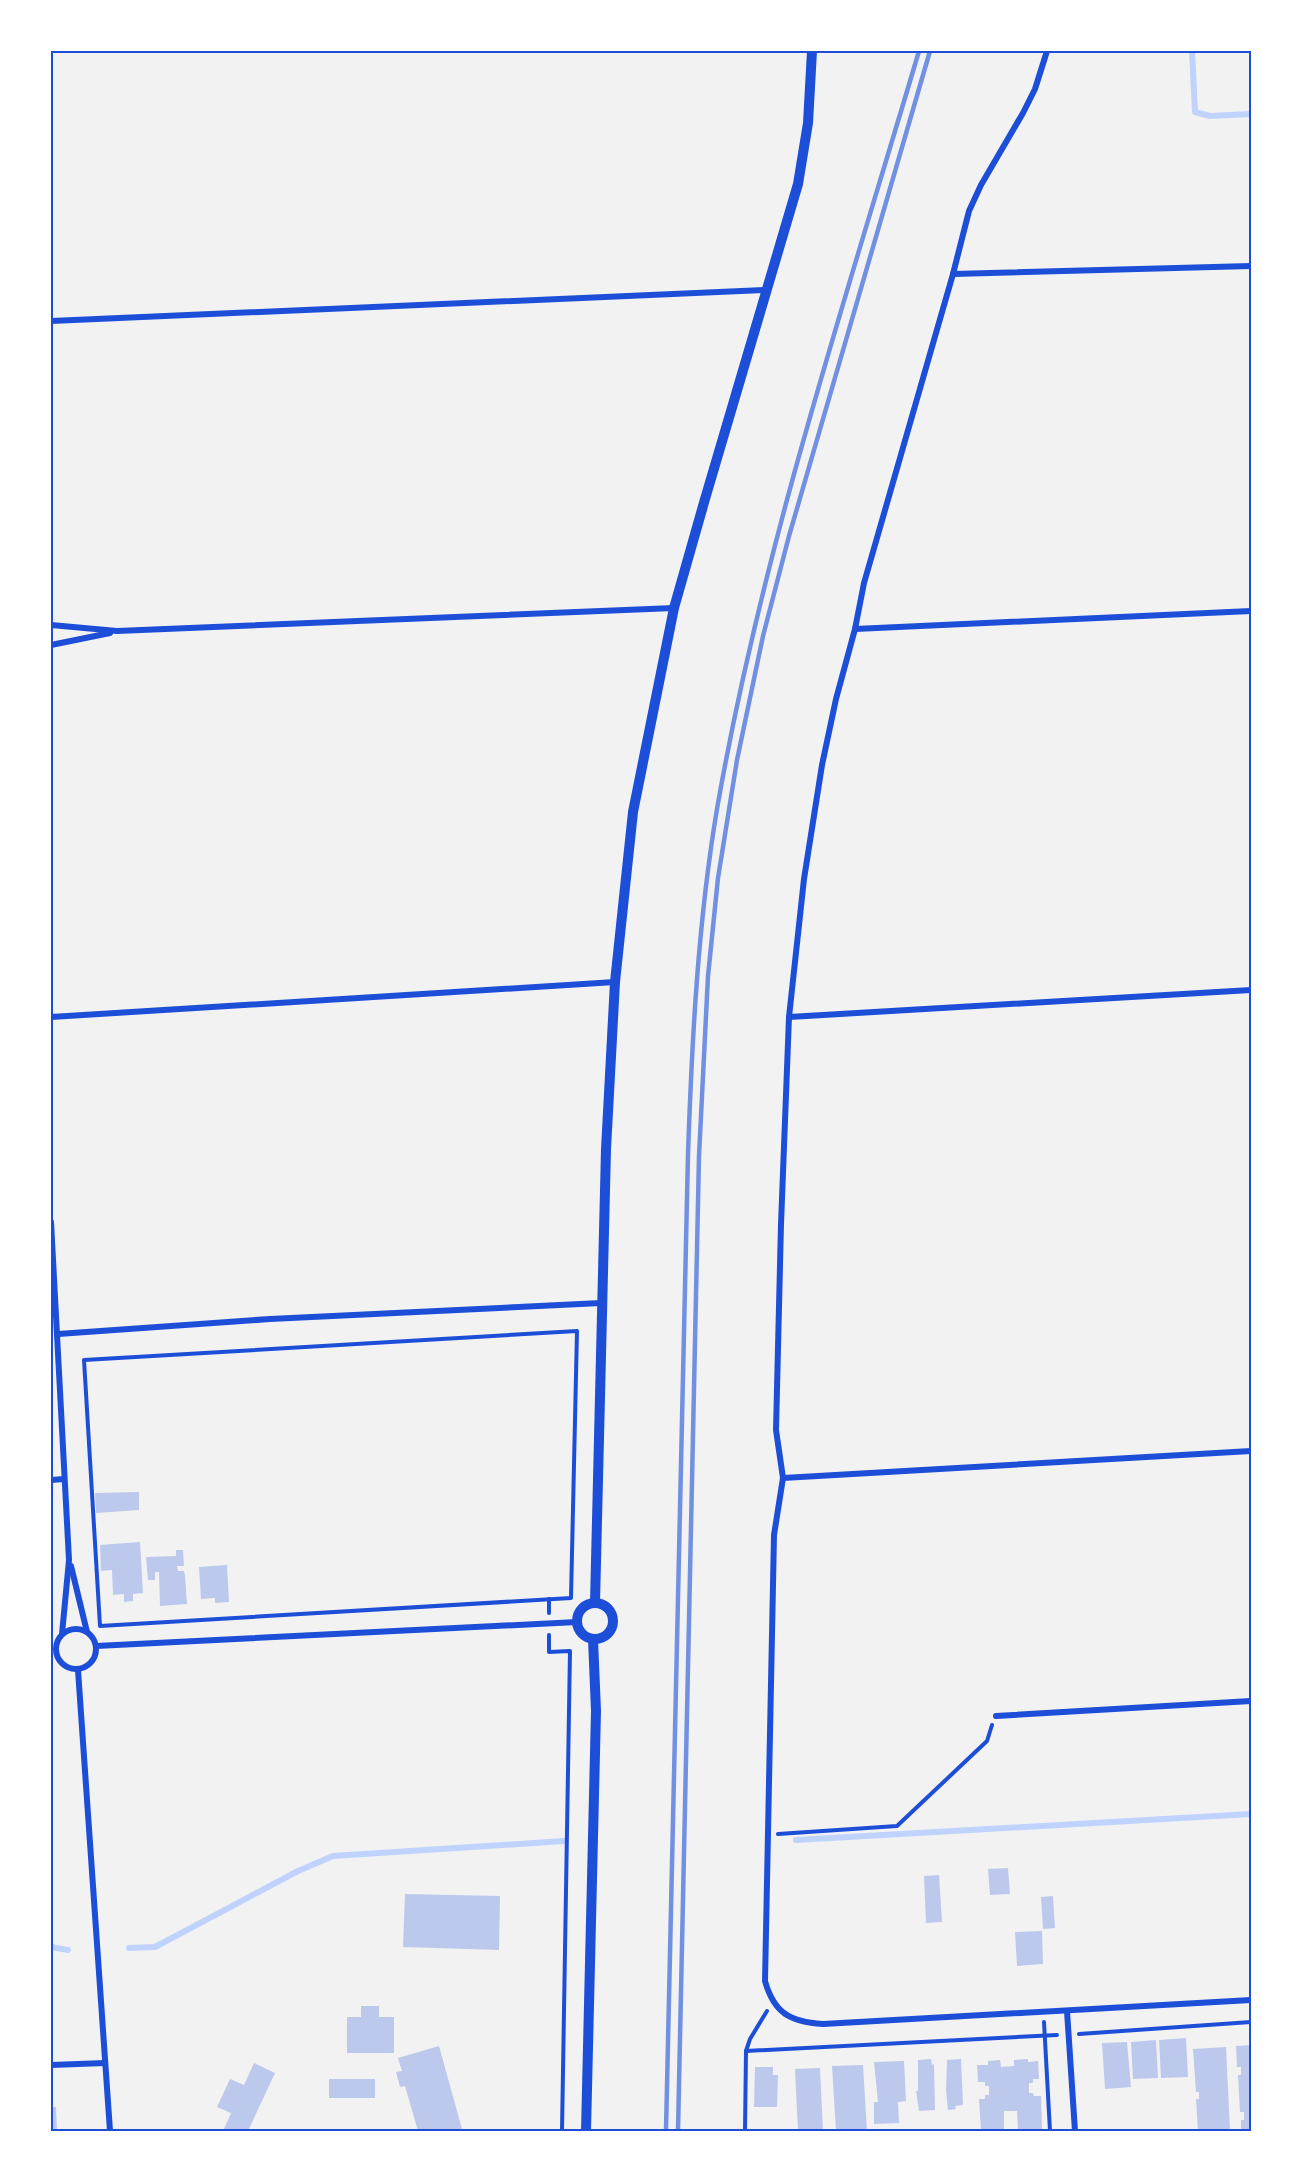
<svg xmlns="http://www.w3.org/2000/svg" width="1302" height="2182" viewBox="0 0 1302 2182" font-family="Merriweather,serif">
  <rect width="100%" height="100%" fill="#f2f2f2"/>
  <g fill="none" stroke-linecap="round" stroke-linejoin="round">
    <!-- stream -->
    <g stroke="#bfd3fe" stroke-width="6">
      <polyline points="1192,51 1195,112 1210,116 1251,114"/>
      <polyline points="796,1840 1251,1814"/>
      <polyline points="51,1947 68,1950"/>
      <polyline points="129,1948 155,1947 298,1871 333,1856 564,1841"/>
    </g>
  </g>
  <!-- building -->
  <g fill="#bdc9ec">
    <polygon points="139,1492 139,1510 96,1513 95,1493"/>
    <polygon points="140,1542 143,1593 133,1594 133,1601 124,1602 124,1594 113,1595 112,1570 101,1571 100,1545"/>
    <polygon points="176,1550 183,1550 184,1566 177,1566 178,1571 184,1571 185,1576 187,1604 160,1606 159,1572 155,1572 155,1580 148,1580 146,1557 176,1556"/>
    <polygon points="227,1565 229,1602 215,1603 215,1598 201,1599 199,1567"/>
    <polygon points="1008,1868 1010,1894 990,1895 988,1869"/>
    <polygon points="939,1875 942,1922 926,1923 924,1876"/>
    <polygon points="405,1894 500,1896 499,1950 403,1947"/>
    <polygon points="1053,1896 1055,1928 1043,1929 1041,1897"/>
    <polygon points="1042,1931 1043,1964 1017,1966 1015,1932"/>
    <polygon points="361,2006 379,2006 379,2017 394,2017 394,2053 347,2053 347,2017 361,2017"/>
    <polygon points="1186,2038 1188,2077 1161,2078 1159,2040"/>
    <polygon points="1156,2040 1158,2078 1133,2079 1131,2042"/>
    <polygon points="1127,2042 1131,2087 1105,2089 1102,2043"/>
    <polygon points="1251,2045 1251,2131 1241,2131 1241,2120 1244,2120 1244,2112 1240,2112 1238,2075 1241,2075 1241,2067 1237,2067 1236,2046"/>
    <polygon points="439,2046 462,2129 463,2131 418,2131 405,2086 400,2087 396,2072 402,2071 398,2058"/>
    <polygon points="1226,2047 1230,2131 1198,2131 1196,2099 1199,2099 1199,2092 1196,2092 1193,2049"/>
    <polygon points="931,2059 932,2065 934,2064 935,2110 919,2111 916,2091 918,2091 918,2060"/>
    <polygon points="961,2059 963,2105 955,2106 956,2109 948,2110 946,2090 947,2060"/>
    <polygon points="1028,2059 1028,2062 1038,2061 1039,2079 1033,2079 1033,2083 1029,2083 1029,2093 1033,2093 1034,2096 1041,2096 1042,2129 1035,2129 1035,2131 1018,2131 1017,2111 1004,2111 1004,2131 981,2131 979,2099 985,2099 985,2095 989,2095 989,2086 985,2086 985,2082 978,2082 977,2065 988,2065 988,2061 1000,2060 1001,2067 1014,2066 1014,2060"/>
    <polygon points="904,2061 906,2101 898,2102 899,2123 874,2124 874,2102 878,2102 874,2062"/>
    <polygon points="254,2063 275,2073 248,2131 223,2131 231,2113 217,2107 230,2079 244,2085"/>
    <polygon points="863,2065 867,2131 836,2131 832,2066"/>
    <polygon points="755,2067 773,2067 773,2075 778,2075 777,2107 754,2107"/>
    <polygon points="820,2068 823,2131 798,2131 795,2069"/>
    <rect x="329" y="2079" width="46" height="19"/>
    <polygon points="51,2107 56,2107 57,2131 51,2131"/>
  </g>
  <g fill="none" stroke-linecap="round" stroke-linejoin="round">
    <!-- path -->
    <g stroke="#1d4ed8" stroke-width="4">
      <polygon points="577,1331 571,1598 100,1626 84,1360"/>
      <polyline points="549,1599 549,1613"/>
      <polyline points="549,1635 549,1652 570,1651 562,2131"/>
      <polyline points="778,1834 897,1826 987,1741 992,1725"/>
      <polyline points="1044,2022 1050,2131"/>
      <polyline points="1079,2034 1251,2022"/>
      <polyline points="746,2051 1057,2035"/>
      <polyline points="745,2131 746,2051 750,2039 767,2011"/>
    </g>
    <!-- minor -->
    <g stroke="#1d4ed8" stroke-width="6">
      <path d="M 1047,51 L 1035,89 L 1023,113 L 981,185 L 969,211 L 953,274 L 864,583 L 855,629 L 836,699 L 822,765 L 804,879 L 789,1017 L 781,1224 L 776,1430 L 783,1478 L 774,1535 L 765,1981 C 774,2013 790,2022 823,2024 L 1251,2000"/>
      <polyline points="953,274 1251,266"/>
      <polyline points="51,321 766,290"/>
      <polyline points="51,625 117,631 674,608"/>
      <polyline points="855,629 1251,611"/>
      <polyline points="51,645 110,633"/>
      <polyline points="51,1017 615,982"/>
      <polyline points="789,1017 1251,990"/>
      <polyline points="51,1222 69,1560 62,1634"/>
      <polyline points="58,1334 270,1319 601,1303"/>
      <polyline points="783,1478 1251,1451"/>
      <polyline points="51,1480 64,1479"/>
      <polyline points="71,1566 87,1632"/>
      <circle cx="76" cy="1649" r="20"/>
      <polyline points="96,1646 577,1622"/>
      <polyline points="78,1670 110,2131"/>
      <polyline points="996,1716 1251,1701"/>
      <polyline points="1067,2011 1075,2131"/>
      <polyline points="51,2065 105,2063"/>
    </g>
    <!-- tertiary -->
    <g stroke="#1d4ed8" stroke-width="10">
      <polyline points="595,1603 606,1149 615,982 633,812 674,608 705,499 798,184 808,123 812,51"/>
      <circle cx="595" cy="1621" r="18"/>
      <polyline points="586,2131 596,1711 593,1639"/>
    </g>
    <!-- rail -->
    <g stroke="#7290e2" stroke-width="4.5">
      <path d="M 666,2131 L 688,1154 C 692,1039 698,922 717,809 C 762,551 845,301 919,51"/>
      <polyline points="678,2131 699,1156 708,976 718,878 737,760 763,636 789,536 930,51"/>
    </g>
  </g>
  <!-- border -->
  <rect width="1302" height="2182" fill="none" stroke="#ffffff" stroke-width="105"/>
  <rect x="52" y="52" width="1198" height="2078" fill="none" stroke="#1d4ed8" stroke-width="2"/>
</svg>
